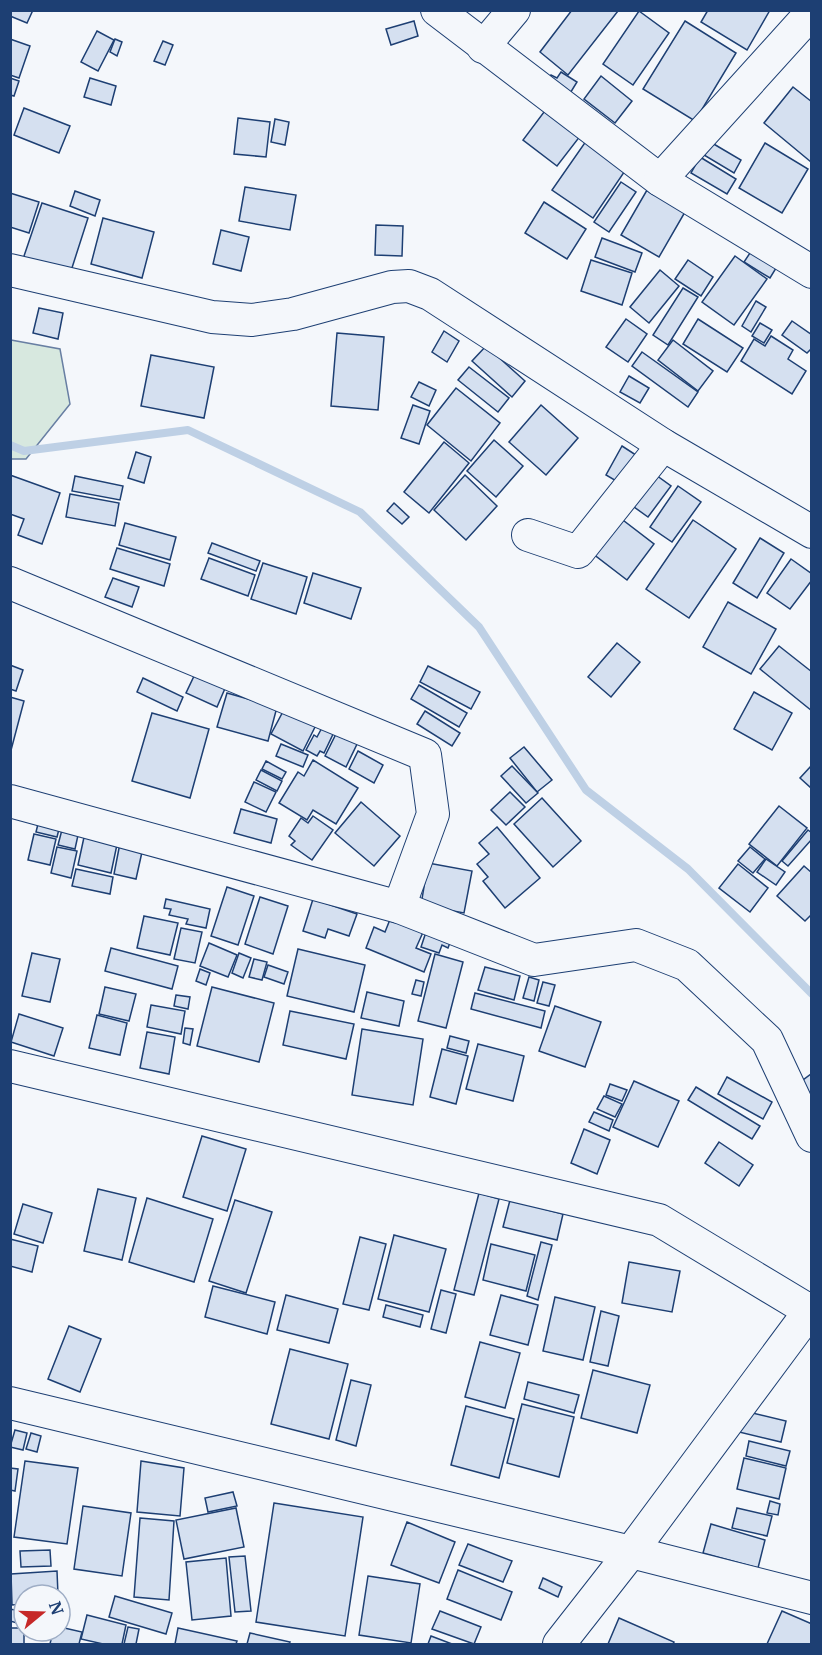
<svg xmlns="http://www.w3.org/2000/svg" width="822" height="1655" viewBox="0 0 822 1655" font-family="Merriweather,serif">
  <rect width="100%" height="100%" fill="#f4f7fb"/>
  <!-- green -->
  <polygon fill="#d7e8df" stroke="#687fa3" stroke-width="1.5" points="11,340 60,349 70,404 26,459 11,459"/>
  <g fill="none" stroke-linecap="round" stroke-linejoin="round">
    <!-- stream -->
    <polyline stroke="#bed0e5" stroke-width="8" points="10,445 24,451 188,430 360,512 479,627 586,790 688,869 812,994"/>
  </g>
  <!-- building -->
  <g fill="#d5e0f0" stroke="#1d3f73" stroke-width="1.5">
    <polygon points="10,10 33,10 27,23 10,16"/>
    <polygon points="572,10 618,11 568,75 540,52"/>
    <polygon points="708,10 770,10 747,50 701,22"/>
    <polygon points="639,11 669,33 633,85 603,64"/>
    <polygon points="414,21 418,36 391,45 386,29"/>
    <polygon points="685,21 736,53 695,121 643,89"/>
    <polygon points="97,31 114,40 98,71 81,62"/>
    <polygon points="10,39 30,46 19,78 10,75"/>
    <polygon points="115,39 122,42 117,56 110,52"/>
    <polygon points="163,41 173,45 165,65 154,61"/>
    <polygon points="561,72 577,82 569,95 545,85 551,75 557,78"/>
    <polygon points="601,76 632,101 615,123 584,99"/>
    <polygon points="10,78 19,81 14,96 10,95"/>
    <polygon points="90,78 116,86 111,105 84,97"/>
    <polygon points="793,87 812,102 811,162 764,123"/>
    <polygon points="24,108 70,126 59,153 14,135"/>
    <polygon points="547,108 581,135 557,166 523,140"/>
    <polygon points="238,118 270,122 266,157 234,154"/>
    <polygon points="275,119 289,122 285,145 271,142"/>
    <polygon points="591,134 631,162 593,218 552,190"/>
    <polygon points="712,143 741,160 734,173 704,155"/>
    <polygon points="765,143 808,169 782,213 739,188"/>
    <polygon points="700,157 736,179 727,194 691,173"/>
    <polygon points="621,182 636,192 609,232 594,222"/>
    <polygon points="245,187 296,195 290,230 239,221"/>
    <polygon points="647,190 685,212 659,257 621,235"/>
    <polygon points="75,191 100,200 95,216 70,206"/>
    <polygon points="10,193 39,202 29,233 10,227"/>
    <polygon points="544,202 586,229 567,259 525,233"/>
    <polygon points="42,203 88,218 70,274 23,259"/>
    <polygon points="103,218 154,232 142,278 91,264"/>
    <polygon points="376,225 403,226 402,256 375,255"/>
    <polygon points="221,230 249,237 241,271 213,264"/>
    <polygon points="602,238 642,253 635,272 595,257"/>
    <polygon points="756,244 781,260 770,278 744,262"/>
    <polygon points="735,256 767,279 734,325 702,302"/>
    <polygon points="591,260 632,273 622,305 581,291"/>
    <polygon points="688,260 713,277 701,296 675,279"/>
    <polygon points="660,270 679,286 649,323 630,307"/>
    <polygon points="683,288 698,297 668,345 653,335"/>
    <polygon points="756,301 766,307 751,332 742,326"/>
    <polygon points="39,308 63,313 58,339 33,333"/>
    <polygon points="626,319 647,334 628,362 606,347"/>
    <polygon points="698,319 743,348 727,372 683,344"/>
    <polygon points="792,321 812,335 812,348 807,353 782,335"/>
    <polygon points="760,323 772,330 764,343 752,336"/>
    <polygon points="444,331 459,341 447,362 432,352"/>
    <polygon points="337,333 384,337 378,410 331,406"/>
    <polygon points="771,336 793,350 788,359 806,371 792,394 741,361 754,339 765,346"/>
    <polygon points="673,340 713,371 698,391 658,360"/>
    <polygon points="486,346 525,381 512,397 472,361"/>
    <polygon points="642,352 698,392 688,407 632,366"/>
    <polygon points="151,355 214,367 204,418 141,406"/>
    <polygon points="469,367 509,398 498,412 458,380"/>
    <polygon points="629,376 649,388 640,403 620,392"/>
    <polygon points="419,382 436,390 429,406 411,397"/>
    <polygon points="456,388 500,423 471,461 427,425"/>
    <polygon points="413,405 430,411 419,444 401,438"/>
    <polygon points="541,405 578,438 546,475 509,442"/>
    <polygon points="494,440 523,466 496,497 467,471"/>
    <polygon points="444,442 469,463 429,513 404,492"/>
    <polygon points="622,446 639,457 623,485 606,475"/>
    <polygon points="136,452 151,457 144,483 128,478"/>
    <polygon points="649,470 671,486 648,517 627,502"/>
    <polygon points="10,475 60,493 42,544 18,535 24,519 10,514"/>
    <polygon points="465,475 497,506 466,540 434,510"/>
    <polygon points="75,476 123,486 120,500 72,491"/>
    <polygon points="678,486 701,502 672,542 650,527"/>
    <polygon points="70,494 119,503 115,526 66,517"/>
    <polygon points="394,503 409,517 402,524 387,511"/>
    <polygon points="615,514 654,544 627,580 588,550"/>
    <polygon points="693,520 736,549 689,618 646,589"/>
    <polygon points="125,523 176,537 170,560 119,545"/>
    <polygon points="760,538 784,553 757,598 733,583"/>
    <polygon points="212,543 260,561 256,571 208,553"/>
    <polygon points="117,548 170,564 164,586 110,569"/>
    <polygon points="209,558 255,575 248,596 201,579"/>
    <polygon points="791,559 812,574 812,580 790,609 767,593"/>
    <polygon points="263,563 307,577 296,614 251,599"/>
    <polygon points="313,573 361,588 351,619 304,603"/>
    <polygon points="113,578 139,587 132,607 105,597"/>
    <polygon points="728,602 776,629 751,674 703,647"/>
    <polygon points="617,643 640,662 611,697 588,677"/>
    <polygon points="779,646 812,672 812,711 760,669"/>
    <polygon points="10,665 23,670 16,691 10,689"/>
    <polygon points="428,666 480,692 471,709 420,682"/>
    <polygon points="196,672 226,686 217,707 186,693"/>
    <polygon points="143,678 183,697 177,711 137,692"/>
    <polygon points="419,685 467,713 459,727 411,699"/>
    <polygon points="754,692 792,713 772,750 734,729"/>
    <polygon points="227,693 277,707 268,741 217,727"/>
    <polygon points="10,697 24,701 10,754"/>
    <polygon points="286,706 317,723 303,751 271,734"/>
    <polygon points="425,711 460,733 452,746 417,724"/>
    <polygon points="152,713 209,729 190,798 132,781"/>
    <polygon points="324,724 335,730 324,753 320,751 317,756 306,750 314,735 317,737"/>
    <polygon points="337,732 358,742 346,767 325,756"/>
    <polygon points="281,744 308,755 303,767 276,756"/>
    <polygon points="524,747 552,780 537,792 510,758"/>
    <polygon points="358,751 383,765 374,783 349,769"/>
    <polygon points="313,760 358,788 336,824 313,810 307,820 279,803 298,772 304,776"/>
    <polygon points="266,761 286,772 282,779 262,769"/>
    <polygon points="812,765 812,786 810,787 800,778"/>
    <polygon points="512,766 538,793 526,803 501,776"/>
    <polygon points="261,770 282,781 277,791 256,780"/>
    <polygon points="254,782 276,792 266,812 245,802"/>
    <polygon points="510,792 525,807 506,825 491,810"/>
    <polygon points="542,798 581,841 553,867 514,824"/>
    <polygon points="361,802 400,836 374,866 335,833"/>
    <polygon points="779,806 807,828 777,866 749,844"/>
    <polygon points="241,809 277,819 271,843 234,833"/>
    <polygon points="313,816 333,830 312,860 291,845 295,841 289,836 301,818 308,823"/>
    <polygon points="39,820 60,825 57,837 36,832"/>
    <polygon points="64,822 80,826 75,849 58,845"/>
    <polygon points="497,827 540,878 505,908 483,881 488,877 477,864 489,854 479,843"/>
    <polygon points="86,828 119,835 111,873 78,865"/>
    <polygon points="808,830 812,833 812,839 788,866 782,861"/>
    <polygon points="34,834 56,839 50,865 28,860"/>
    <polygon points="121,838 144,843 136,879 114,874"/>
    <polygon points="57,847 77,851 71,878 51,873"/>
    <polygon points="750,847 765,859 753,873 738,861"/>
    <polygon points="766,859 785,872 776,885 757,872"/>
    <polygon points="428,863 472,871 464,913 421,905"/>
    <polygon points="738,864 768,888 750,912 719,888"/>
    <polygon points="804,866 812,873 812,914 805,921 777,896"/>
    <polygon points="76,869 113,877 110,894 72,886"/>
    <polygon points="227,887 254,896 238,945 211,936"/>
    <polygon points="260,897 288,906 273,954 245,944"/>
    <polygon points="166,899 210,909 206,928 186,924 188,919 169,915 171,909 164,908"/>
    <polygon points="313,899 357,914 349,936 328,929 325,938 303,931"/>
    <polygon points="144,916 178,923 170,955 137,948"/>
    <polygon points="391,917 424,930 416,948 431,954 424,972 366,948 374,927 385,932"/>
    <polygon points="181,928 202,932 195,963 174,959"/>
    <polygon points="426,932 451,940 448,948 442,945 439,953 421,947"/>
    <polygon points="209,943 237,955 228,977 200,966"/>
    <polygon points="111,948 178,966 172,989 105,971"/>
    <polygon points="298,949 365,965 354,1012 287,996"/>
    <polygon points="32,953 60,959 50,1002 22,996"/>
    <polygon points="239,953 251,958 243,978 232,973"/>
    <polygon points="435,954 463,962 446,1028 418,1021"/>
    <polygon points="254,959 267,962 262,980 249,977"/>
    <polygon points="268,965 288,972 284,984 264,977"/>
    <polygon points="485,967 520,976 514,1000 478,990"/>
    <polygon points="200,969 210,973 206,985 196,981"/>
    <polygon points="529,977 539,980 534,1001 523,998"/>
    <polygon points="416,980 424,982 421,996 412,994"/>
    <polygon points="543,982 555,985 549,1006 537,1003"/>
    <polygon points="105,987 136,994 129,1021 99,1014"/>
    <polygon points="212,987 274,1003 259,1062 197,1046"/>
    <polygon points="367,992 404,1001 399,1026 361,1018"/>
    <polygon points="475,993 545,1011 541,1028 471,1009"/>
    <polygon points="176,995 190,997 188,1009 174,1006"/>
    <polygon points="151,1005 185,1011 181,1034 147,1027"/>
    <polygon points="555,1006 601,1022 585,1067 539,1051"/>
    <polygon points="290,1011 354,1024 346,1059 283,1045"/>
    <polygon points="19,1014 63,1028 54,1056 11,1042"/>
    <polygon points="97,1015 127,1023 120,1055 89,1048"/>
    <polygon points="185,1028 193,1029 190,1045 183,1043"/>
    <polygon points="362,1029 423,1039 413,1105 352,1095"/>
    <polygon points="147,1032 175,1037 169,1074 140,1068"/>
    <polygon points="450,1036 469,1041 466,1053 447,1048"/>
    <polygon points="478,1044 524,1056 513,1101 466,1089"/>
    <polygon points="442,1049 468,1056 456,1104 430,1097"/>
    <polygon points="811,1074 812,1075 812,1108 795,1086"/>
    <polygon points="727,1077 772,1102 763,1119 718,1094"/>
    <polygon points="634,1081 679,1101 658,1147 613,1127"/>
    <polygon points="610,1084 627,1090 622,1101 606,1095"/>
    <polygon points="696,1087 760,1126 752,1139 688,1100"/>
    <polygon points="604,1096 622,1104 615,1117 597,1109"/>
    <polygon points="594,1112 613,1120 609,1131 589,1122"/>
    <polygon points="584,1129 610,1140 597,1174 571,1163"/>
    <polygon points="202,1136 246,1149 227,1211 183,1197"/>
    <polygon points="719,1142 753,1165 739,1186 705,1163"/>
    <polygon points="98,1189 136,1198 122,1260 84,1251"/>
    <polygon points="479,1193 499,1199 474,1295 454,1290"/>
    <polygon points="147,1198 213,1219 194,1282 129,1262"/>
    <polygon points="235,1200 272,1212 246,1293 209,1281"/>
    <polygon points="510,1200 563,1214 557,1240 503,1227"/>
    <polygon points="23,1204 52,1213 43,1243 14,1234"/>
    <polygon points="394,1235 446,1249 429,1312 378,1299"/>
    <polygon points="360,1237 386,1244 369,1310 343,1304"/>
    <polygon points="10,1239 38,1246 32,1272 10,1266"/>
    <polygon points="541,1242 552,1245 538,1300 527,1296"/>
    <polygon points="491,1244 535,1255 526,1291 483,1280"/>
    <polygon points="629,1262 680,1271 672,1312 622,1303"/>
    <polygon points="213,1286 275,1302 267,1334 205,1317"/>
    <polygon points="441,1290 456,1294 446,1333 431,1329"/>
    <polygon points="286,1295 338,1309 329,1343 277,1330"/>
    <polygon points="501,1295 538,1305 528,1345 490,1335"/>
    <polygon points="555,1297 595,1307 583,1360 543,1351"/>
    <polygon points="386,1305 423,1315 420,1327 383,1317"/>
    <polygon points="601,1311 619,1316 608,1366 590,1362"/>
    <polygon points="69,1326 101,1339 80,1392 48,1379"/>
    <polygon points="480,1342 520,1353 505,1408 465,1397"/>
    <polygon points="290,1349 348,1364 329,1439 271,1424"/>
    <polygon points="593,1370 650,1385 637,1433 581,1418"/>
    <polygon points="351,1380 371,1385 356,1446 336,1440"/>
    <polygon points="528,1382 579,1395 574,1413 524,1399"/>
    <polygon points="522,1404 574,1417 559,1477 507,1463"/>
    <polygon points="466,1406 514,1419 499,1478 451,1465"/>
    <polygon points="744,1411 786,1421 781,1442 739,1432"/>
    <polygon points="15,1430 27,1433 23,1450 10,1447"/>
    <polygon points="31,1433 41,1436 37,1452 26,1449"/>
    <polygon points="749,1441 790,1451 786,1466 746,1456"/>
    <polygon points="744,1458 786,1468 779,1499 737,1489"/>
    <polygon points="25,1461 78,1468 67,1544 14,1537"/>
    <polygon points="141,1461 184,1468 180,1516 137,1512"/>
    <polygon points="10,1468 18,1469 15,1491 10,1490"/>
    <polygon points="233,1492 237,1506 208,1512 205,1498"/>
    <polygon points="770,1501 780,1504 778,1515 767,1513"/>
    <polygon points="274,1503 363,1517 345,1636 256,1622"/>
    <polygon points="83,1506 131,1513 122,1576 74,1569"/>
    <polygon points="236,1508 244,1547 184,1559 176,1520"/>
    <polygon points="737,1508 772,1516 767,1536 732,1528"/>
    <polygon points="140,1518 174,1521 169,1600 134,1597"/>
    <polygon points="407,1522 455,1542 439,1583 391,1565"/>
    <polygon points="711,1524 765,1540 758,1568 703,1553"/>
    <polygon points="468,1544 512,1561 503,1582 459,1565"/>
    <polygon points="50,1550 51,1566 21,1567 20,1551"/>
    <polygon points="245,1556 251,1611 235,1612 229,1557"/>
    <polygon points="226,1558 231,1616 192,1620 186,1562"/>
    <polygon points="458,1570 512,1592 501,1620 447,1599"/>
    <polygon points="57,1571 58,1595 24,1595 24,1604 12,1605 11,1574"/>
    <polygon points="368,1576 420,1584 411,1643 359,1635"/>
    <polygon points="543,1578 562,1587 558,1597 539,1588"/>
    <polygon points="115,1596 172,1613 166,1634 109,1617"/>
    <polygon points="10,1609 24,1612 24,1625 10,1621"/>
    <polygon points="440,1611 481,1627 474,1644 432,1629"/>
    <polygon points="782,1611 812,1624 812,1644 767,1644"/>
    <polygon points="87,1615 126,1625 122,1644 103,1644 81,1639"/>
    <polygon points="619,1618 674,1642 673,1644 608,1644"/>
    <polygon points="60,1627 82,1632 79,1644 50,1644 53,1631 60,1631"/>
    <polygon points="128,1627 139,1629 136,1644 124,1644"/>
    <rect x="10" y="1628" width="14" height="16"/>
    <polygon points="178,1628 237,1641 236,1644 175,1644"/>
    <polygon points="250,1633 290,1642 289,1644 247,1644"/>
    <polygon points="431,1636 452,1644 428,1644"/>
  </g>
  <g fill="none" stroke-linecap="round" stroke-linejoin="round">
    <defs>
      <g id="minor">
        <polyline points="437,10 660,180 812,272"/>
        <polyline points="483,47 514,10"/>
        <polyline points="660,180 812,12"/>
        <polyline points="10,270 212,317 252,320 293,314 392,287 409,286 430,294 663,445 812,532"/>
        <polyline points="528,535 578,552 663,445"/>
        <polyline points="10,583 425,755 433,814 399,907"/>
        <polyline points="10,801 399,907 534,960 636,945 687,965 767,1040 812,1136"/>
        <polyline points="10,1066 659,1220 810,1311"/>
        <polyline points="10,1403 631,1552 812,1598"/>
        <polyline points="559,1644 631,1552 812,1308"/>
      </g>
    </defs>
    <!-- minor casing -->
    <use href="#minor" stroke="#1d3f73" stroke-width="34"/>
    <!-- minor -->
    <use href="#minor" stroke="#f4f7fb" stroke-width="32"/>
  </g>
  <!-- border -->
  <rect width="822" height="1655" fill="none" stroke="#1d3f73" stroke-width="24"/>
  <!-- north arrow -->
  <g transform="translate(42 1613) rotate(71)"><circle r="28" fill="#f4f7fb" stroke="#9eadc5" stroke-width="1.5"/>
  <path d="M0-4.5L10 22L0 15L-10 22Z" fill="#c62828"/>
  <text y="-9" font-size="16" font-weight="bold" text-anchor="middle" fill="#1d3f73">N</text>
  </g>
</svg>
